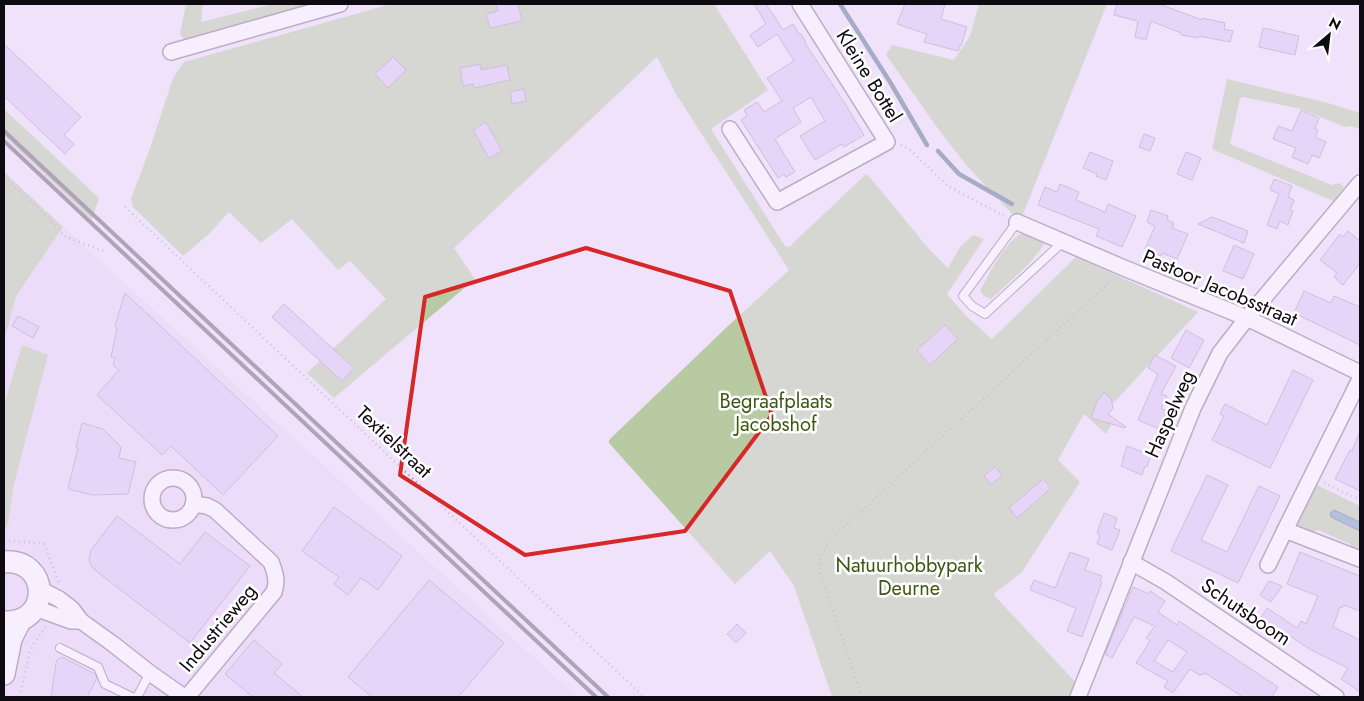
<svg xmlns="http://www.w3.org/2000/svg" width="1364" height="701" viewBox="0 0 1364 701" font-family="Jost,sans-serif">
  <rect width="100%" height="100%" fill="#f0e2fb"/>
  <!-- built -->
  <polygon fill="#e8d6f5" points="4,172 11,179 577,697 4,697"/>
  <!-- green -->
  <g fill="#b7caa1">
    <polygon points="186,4 203,4 201,22 273,4 344,4 189,41 183,38 180,34"/>
    <polygon points="391,4 714,4 768,90 711,129 785,246 789,247 866,174 869,176 928,248 948,268 960,247 973,235 984,239 947,294 965,315 992,339 1076,257 1198,312 1105,412 1113,422 1106,434 1084,414 1058,460 1080,482 1022,572 995,593 994,595 1078,685 1073,697 832,697 794,586 770,551 735,584 609,443 609,440 728,326 789,270 676,94 657,57 454,248 475,279 334,398 307,373 386,299 350,261 338,270 292,219 261,243 229,212 210,233 183,256 133,207 131,199 149,151 173,78 184,62"/>
    <polygon points="979,4 1107,4 1021,219 1014,216 967,166 939,130 886,55 892,45 954,60 970,36"/>
    <polygon points="1227,79 1328,103 1360,113 1360,129 1351,126 1345,127 1301,109 1243,97 1240,98 1230,144 1332,185 1340,183 1344,187 1333,201 1212,149"/>
    <polygon points="4,109 99,198 92,220 4,136"/>
    <polygon points="4,172 63,227 16,296 4,342"/>
    <path d="M 1027,233 L 1038,237 L 1044,245 L 1029,264 L 991,299 L 984,296 L 980,291 C 989,273 1001,250 1016,237 C 1019,234 1023,234 1027,233 Z"/>
    <polygon points="22,345 48,355 14,484 8,524 4,532 4,405"/>
    <polygon points="1315,484 1360,506 1360,553 1352,550 1350,544 1318,530 1311,533 1299,527 1297,523"/>
  </g>
  <!-- water -->
  <polygon fill="#6896b7" stroke="#4d6c86" points="1334,510 1360,522 1360,531 1331,517 1330,513"/>
  <g fill="none" stroke-linecap="round" stroke-linejoin="round">
    <!-- stream -->
    <g stroke="#4d6c86" stroke-width="4.5">
      <polyline points="840,4 890,82 927,145"/>
      <polyline points="938,151 959,174 1012,204"/>
    </g>
  </g>
  <!-- building -->
  <g fill="#dcc5f5" stroke="#a196ad" fill-rule="evenodd">
    <polygon points="496,4 518,4 522,21 490,28 486,14 498,11"/>
    <polygon points="754,4 766,4 783,30 793,24 799,34 800,33 806,42 805,43 846,105 864,135 844,147 842,144 815,160 800,136 825,121 811,97 793,108 801,122 775,139 795,172 786,177 784,174 778,178 741,120 747,116 744,110 757,102 764,112 782,101 767,78 794,61 777,34 758,47 750,35 766,24"/>
    <polygon points="905,4 945,4 941,19 967,27 961,46 960,45 958,51 924,42 927,34 897,24"/>
    <polygon points="1117,4 1159,4 1202,20 1202,18 1225,23 1224,29 1233,31 1230,42 1199,36 1198,38 1181,35 1181,33 1151,21 1146,40 1135,37 1138,21 1114,15"/>
    <polygon points="1263,28 1299,36 1295,55 1259,47"/>
    <polygon points="4,44 81,117 64,135 74,144 65,154 4,96"/>
    <polygon points="393,57 406,70 388,88 375,74"/>
    <polygon points="480,64 481,70 507,65 510,80 474,88 473,84 463,86 460,68"/>
    <polygon points="524,89 526,101 512,104 510,92"/>
    <polygon points="1301,110 1319,118 1315,129 1318,130 1315,137 1326,142 1319,158 1312,155 1308,164 1292,157 1296,148 1273,139 1278,126 1292,131"/>
    <polygon points="486,122 502,151 489,158 473,130"/>
    <polygon points="1144,134 1155,138 1150,151 1139,147"/>
    <polygon points="1090,152 1113,161 1106,180 1096,176 1097,174 1083,168"/>
    <polygon points="1186,152 1201,158 1192,180 1177,174"/>
    <polygon points="1274,179 1292,186 1288,197 1294,200 1290,210 1293,211 1288,225 1280,221 1277,229 1267,225 1279,194 1270,190"/>
    <polygon points="1060,184 1079,192 1076,200 1105,212 1108,204 1136,216 1122,247 1096,236 1099,229 1038,205 1045,187 1057,192"/>
    <polygon points="1151,210 1168,216 1167,220 1174,223 1172,228 1188,234 1177,259 1162,253 1161,256 1145,249 1155,226 1147,222"/>
    <polygon points="1212,217 1248,231 1244,243 1198,224"/>
    <polygon points="1348,231 1360,241 1360,261 1357,267 1343,285 1334,277 1337,273 1320,260 1340,234 1343,237"/>
    <polygon points="1234,245 1254,254 1243,279 1223,271"/>
    <polygon points="1304,291 1331,303 1334,296 1360,307 1360,345 1294,313"/>
    <polygon points="125,293 278,436 223,495 171,446 162,455 97,395 119,370 113,365 115,358 111,357 117,328 115,326"/>
    <polygon points="284,304 354,368 342,381 272,317"/>
    <polygon points="18,316 39,327 33,338 12,326"/>
    <polygon points="945,325 958,339 930,365 917,350"/>
    <polygon points="1186,330 1204,340 1189,368 1171,358"/>
    <polygon points="1155,355 1176,366 1161,394 1167,396 1161,409 1167,411 1159,429 1138,420 1158,374 1148,368"/>
    <polygon points="1293,370 1313,380 1270,468 1212,440 1224,416 1220,414 1225,404 1267,425"/>
    <polygon points="1104,393 1111,398 1113,408 1108,414 1126,427 1125,428 1091,418 1097,401"/>
    <polygon points="82,423 103,429 121,447 119,458 136,462 128,494 92,495 68,489 78,448 76,447"/>
    <polygon points="1360,431 1360,491 1335,479 1350,450 1352,451"/>
    <polygon points="1127,446 1151,455 1147,467 1145,466 1142,475 1121,466 1124,458 1123,458"/>
    <polygon points="995,467 1002,475 991,485 984,476"/>
    <polygon points="1207,475 1228,485 1201,540 1227,552 1259,486 1280,496 1238,583 1171,551"/>
    <polygon points="1043,479 1051,488 1017,518 1009,508"/>
    <polygon points="334,507 402,556 378,590 361,578 348,595 334,584 339,577 302,551"/>
    <polygon points="1104,513 1117,518 1114,528 1120,530 1112,550 1097,544 1100,535 1097,533"/>
    <polygon points="117,516 180,564 205,532 250,566 190,643 96,571 91,566 89,560 91,550"/>
    <polygon points="1070,552 1089,559 1085,570 1102,576 1100,581 1102,582 1082,637 1067,631 1076,608 1030,590 1034,580 1055,588"/>
    <polygon points="1300,552 1360,576 1360,611 1343,605 1342,608 1340,607 1333,627 1360,640 1360,692 1341,679 1348,668 1311,650 1281,630 1278,635 1259,621 1267,608 1297,628 1301,621 1306,624 1318,596 1287,584"/>
    <polygon points="429,580 504,643 458,697 372,697 348,677"/>
    <polygon points="1269,581 1282,586 1271,602 1260,595"/>
    <path d="M 1133,587 L 1149,594 L 1150,591 L 1165,601 L 1158,612 L 1177,625 L 1179,621 L 1278,687 L 1272,697 L 1243,697 L 1205,673 L 1204,674 L 1199,675 L 1190,669 L 1173,693 L 1164,687 L 1168,681 L 1136,663 L 1150,641 L 1146,638 L 1155,626 L 1134,617 L 1112,658 L 1105,654 ZM 1168,640 L 1187,652 L 1173,672 L 1154,661 Z"/>
    <polygon points="737,624 746,633 736,643 727,634"/>
    <polygon points="254,640 282,664 274,673 303,697 253,697 225,674"/>
    <polygon points="62,657 95,674 97,678 87,697 51,697 56,663 57,660"/>
  </g>
  <g fill="none" stroke-linecap="round" stroke-linejoin="round">
    <defs>
      <g id="service">
        <polyline points="1017,222 963,296 972,306 985,314 1063,242"/>
        <polyline points="60,648 98,667 105,684 132,697"/>
        <polyline points="137,697 150,673"/>
      </g>
      <g id="minor">
        <polyline points="171,52 340,4"/>
        <polyline points="730,129 777,202 887,142 800,4"/>
        <polyline points="1017,222 1124,268 1247,318 1360,373"/>
        <polyline points="1360,379 1285,530 1360,559"/>
        <circle cx="173" cy="499" r="21"/>
        <polyline points="1131,562 1166,582 1336,697"/>
        <polyline points="1268,565 1285,530"/>
        <polyline points="40,589 59,599 72,609 81,621 113,644 150,673 184,697"/>
        <polyline points="35,608 71,621 81,621"/>
        <path d="M 187,697 L 274,592 C 278,581 275,572 271,562 L 215,510 L 207,506 L 193,504"/>
        <polyline points="1078,697 1193,408 1220,353 1247,318 1360,183"/>
      </g>
      <g id="secondary">
        <path d="M 4,562 C 50,558 52,625 4,622"/>
        <polyline points="4,674 11,639 20,621"/>
      </g>
    </defs>
    <!-- service casing -->
    <use href="#service" stroke="#7a6e83" stroke-width="10"/>
    <!-- minor casing -->
    <use href="#minor" stroke="#7a6e83" stroke-width="18"/>
    <!-- secondary casing -->
    <use href="#secondary" stroke="#7a6e83" stroke-width="24"/>
    <!-- path -->
    <g stroke="#9e94a7" stroke-width="2.5" stroke-dasharray="1 4" stroke-linecap="butt">
      <polyline points="901,145 910,150 948,186 1004,216"/>
      <polyline points="4,177 46,216 66,237 104,251"/>
      <polyline points="125,207 644,697"/>
      <polyline points="1324,483 1360,500"/>
      <polyline points="4,540 44,544 59,583"/>
      <polyline points="20,697 29,654 34,643 46,627"/>
      <polyline points="862,697 818,566 823,551 833,537 1114,278"/>
    </g>
    <!-- service -->
    <use href="#service" stroke="#fff" stroke-width="8"/>
    <!-- minor -->
    <use href="#minor" stroke="#fff" stroke-width="15"/>
    <!-- secondary -->
    <use href="#secondary" stroke="#fff" stroke-width="21"/>
    <!-- rail -->
    <g stroke="#5f5866" stroke-width="4">
      <polyline points="4,131 608,697"/>
      <polyline points="4,141 596,697"/>
    </g>
  </g>
  <!-- marked area -->
  <path d="M0 0H1364V701H0ZM 586,248 L 730,291 L 772,415 L 685,531 L 525,555 L 400,475 L 425,297 Z" fill="#f0e2fb" fill-opacity=".55" fill-rule="evenodd"/>
  <path fill="none" stroke="#d62828" stroke-width="4" stroke-linejoin="round" d="M 586,248 L 730,291 L 772,415 L 685,531 L 525,555 L 400,475 L 425,297 Z"/>
  <g text-anchor="middle" dominant-baseline="central" stroke-width="5" stroke-linejoin="round" paint-order="stroke">
    <!-- street labels -->
    <g font-size="20" fill="#0e0a12" stroke="#fff">
      <text transform="translate(869 76) rotate(58)">Kleine Bottel</text>
      <text transform="translate(1220 288) rotate(23)">Pastoor Jacobsstraat</text>
      <text transform="translate(1170 414) rotate(-66)">Haspelweg</text>
      <text transform="translate(394 442) rotate(43)">Textielstraat</text>
      <text transform="translate(1246 612) rotate(34)">Schutsboom</text>
      <text transform="translate(218 628) rotate(-50)">Industrieweg</text>
    </g>
    <!-- park labels -->
    <g font-size="20" fill="#3d5711" stroke="#fff">
      <text x="776" y="401">Begraafplaats<tspan x="776" dy="23">Jacobshof</tspan></text>
      <text x="909" y="565">Natuurhobbypark<tspan x="909" dy="23">Deurne</tspan></text>
    </g>
  </g>
  <!-- border -->
  <rect width="1364" height="701" fill="none" stroke="#0e0a12" stroke-width="10"/>
  <!-- north arrow -->
  <g transform="translate(1329 35) rotate(28)" stroke="#ffffff" stroke-width="4" paint-order="stroke">
  <path d="M0-4L9 19L0 12L-9 19Z" fill="#0e0a12"/>
  <text y="-8" font-size="14" font-weight="bold" text-anchor="middle" fill="#0e0a12">N</text>
  </g>
</svg>
